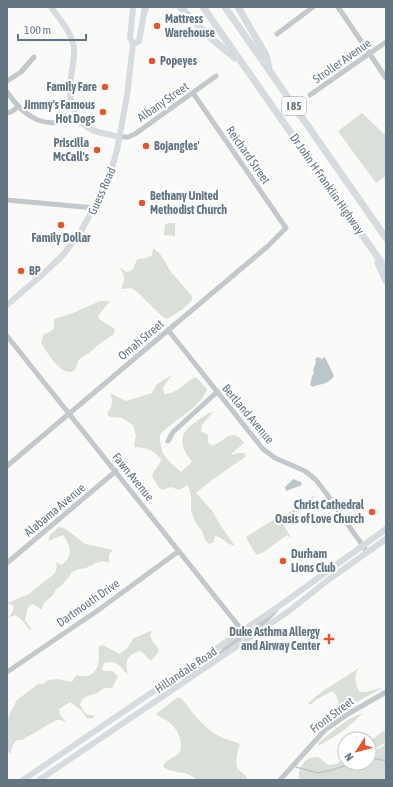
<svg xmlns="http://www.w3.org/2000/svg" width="393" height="787" viewBox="0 0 393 787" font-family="'Asap Condensed',sans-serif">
  <rect width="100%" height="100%" fill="#fafaf8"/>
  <!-- green -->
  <g fill="#dadfd7">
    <polygon points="362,113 384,134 386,133 386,176 376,183 338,131"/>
    <polygon points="168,223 175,223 175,236 164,235 165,225"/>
    <path d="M 153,248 L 161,255 L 171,272 L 192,296 L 192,300 L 183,309 L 167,319 L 162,316 L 137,292 L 131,288 L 121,289 C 125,279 126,278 120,268 L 127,272 C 137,269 133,264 138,259 L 147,258 L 152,255 Z"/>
    <path d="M 100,301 L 110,301 L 98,316 L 99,319 L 115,329 L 114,334 C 109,338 103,341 98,345 C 95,347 92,351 89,353 C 86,355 83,356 81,358 C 76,362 77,368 74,371 C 62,378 45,350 41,342 L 44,334 L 50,332 L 54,328 L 54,319 L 73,313 Z"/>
    <path d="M 172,375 L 163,387 L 164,394 C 180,393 184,382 196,377 L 207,389 C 201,408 173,420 160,435 C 160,456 167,459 181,472 L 192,462 C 172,436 186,428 209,413 L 213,412 L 202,425 L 201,431 L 208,435 L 208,443 L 213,446 C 225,440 233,427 244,443 L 232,453 L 231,455 L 239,453 L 245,453 L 245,457 L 212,480 L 196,493 L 213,512 L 220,525 L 235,546 C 227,545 222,536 215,536 L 214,542 L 209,544 L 205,540 L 202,531 L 195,522 L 191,510 L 191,495 L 188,485 L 179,490 L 171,487 L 162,490 L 157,485 L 152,476 C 154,469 160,466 161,459 C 152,449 148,448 134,447 L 136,436 L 133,425 L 122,418 L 110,417 L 107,414 C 112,406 114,402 110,393 L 126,401 L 152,393 L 157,384 Z"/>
    <polygon points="314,496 316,496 284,521 283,524 292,539 287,535 264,552 257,555 253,550 246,537 273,520 284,516"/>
    <path d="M 59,527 L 66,529 L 85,544 L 113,550 L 109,554 L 109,563 C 97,557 90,570 78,569 L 71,573 L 69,577 L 65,581 L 61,586 L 56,589 L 53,595 L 43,604 L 42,610 L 33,604 L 28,607 L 25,620 L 31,628 L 31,631 L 21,619 L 15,615 L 8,618 L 12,613 L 14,606 L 7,603 L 29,594 L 55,573 L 57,567 L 56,562 L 61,565 C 74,557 71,546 63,535 L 48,541 L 50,535 Z"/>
    <path d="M 152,631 L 150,636 C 152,642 157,645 159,651 L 151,661 L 141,651 C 126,654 125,662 128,675 C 121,667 116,659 104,663 L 102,670 L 105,671 L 112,671 L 118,676 L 112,688 C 106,687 102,688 98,693 C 90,695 82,696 80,705 L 86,714 L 95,716 L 91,719 L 87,718 L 81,710 L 70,702 L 59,709 L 60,715 L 66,722 L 61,720 L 56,720 L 22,740 L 17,740 C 13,744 11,748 11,754 L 7,751 L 7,724 L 9,715 L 17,700 L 38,684 L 43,684 L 48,680 L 58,679 L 72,682 L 76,675 C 91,680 99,671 99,656 C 99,653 98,650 99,646 L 103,645 L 119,654 C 126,651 130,645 133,638 C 140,637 145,632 152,631 Z"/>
    <path d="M 359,668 C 353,674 355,685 360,692 L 366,692 L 384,687 L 323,721 L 325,718 L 339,707 C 339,701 337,695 332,691 L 316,700 L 311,704 L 309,704 L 308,703 L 323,691 Z"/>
    <path d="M 178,697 L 182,699 C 193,713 203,728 219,736 C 225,740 233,740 240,744 C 238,752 233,763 239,770 C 243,774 246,775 248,780 L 196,780 C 188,769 172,775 163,766 C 167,759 173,758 178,754 C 186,746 177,728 170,723 C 166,719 160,718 156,714 Z"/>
    <path d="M 363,713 C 351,726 334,738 318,746 L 318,743 C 331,733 348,717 363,713 Z"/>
    <polygon points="383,731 386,731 386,742 369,752 369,742"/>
    <path d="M 386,744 L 386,780 L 299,779 C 297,770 305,756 316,757 C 322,757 324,763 329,765 L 337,764 L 345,758 L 345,763 L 369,763 L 369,754 Z"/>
  </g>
  <!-- water -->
  <g fill="#bbc7cb">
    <path d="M 318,357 L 322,359 L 324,357 L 326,359 L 334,376 C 331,381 323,385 317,385 L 313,387 L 310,385 L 312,376 L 314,373 L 313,370 L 316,362 L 315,359 Z"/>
    <polygon points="293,479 301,482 302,485 286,491 285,487"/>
  </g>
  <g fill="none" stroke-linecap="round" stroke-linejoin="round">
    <!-- stream -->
    <g stroke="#bbc7cb" stroke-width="1.5">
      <polyline points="369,758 378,759 386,761"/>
      <polyline points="296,767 318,773 332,770 353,763"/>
    </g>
    <!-- minor -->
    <g stroke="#c3c8cc" stroke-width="5">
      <polyline points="338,7 386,78"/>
      <polyline points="277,34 313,7"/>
      <polyline points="7,81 21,72 34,57"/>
      <path d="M 7,92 C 25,118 46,132 77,116"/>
      <polyline points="310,95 386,42"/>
      <polyline points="7,113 11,112 18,107"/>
      <polyline points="119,137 128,137 135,134 216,76"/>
      <polyline points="7,200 95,208"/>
      <polyline points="168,330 263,449 275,458 305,471 316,480 326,493 365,549"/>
      <path d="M 7,336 L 237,624 L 242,631 L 242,635 C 234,644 223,647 218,659"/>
      <polyline points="168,441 173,432 217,392"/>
      <polyline points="7,466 268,246 286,228 193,93"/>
      <polyline points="7,563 116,471"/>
      <polyline points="247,639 250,632 264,622 275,611"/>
      <polyline points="7,672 97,611 179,551"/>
      <polyline points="180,685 179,682 180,679 196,668 208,656"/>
      <polyline points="280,780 325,730 348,714 386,692"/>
    </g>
    <!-- major -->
    <g stroke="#d6dbdf" stroke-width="6">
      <path d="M 51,7 C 60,20 71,31 74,47 C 75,57 72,68 71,77 C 67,100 74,125 98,132 C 105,134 112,135 119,137"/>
      <polyline points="133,44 139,41 145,7"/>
      <polyline points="7,305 44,273 63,255 81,231 102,193 110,175 117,150 127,96 133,44 130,38 133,7"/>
      <polyline points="23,780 282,604 386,529"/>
      <polyline points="39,780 289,611 328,580 386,539"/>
    </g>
    <!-- highway -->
    <g stroke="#d6dbdf" stroke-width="7">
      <polyline points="180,7 212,39 235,58"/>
      <polyline points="203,7 386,269"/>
      <polyline points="225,7 386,238"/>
      <polyline points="238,7 266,55 269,67"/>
      <polyline points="145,10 146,7"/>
      <polyline points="378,263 386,281"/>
    </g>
  </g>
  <!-- markers -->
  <g fill="#e4572e" stroke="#fff" stroke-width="1.5">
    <circle cx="157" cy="26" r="4"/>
    <circle cx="152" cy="61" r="4"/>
    <circle cx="105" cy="87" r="4"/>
    <circle cx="103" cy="112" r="4"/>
    <circle cx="146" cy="146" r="4"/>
    <circle cx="97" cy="150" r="4"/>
    <circle cx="142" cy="203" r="4"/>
    <circle cx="61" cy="225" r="4"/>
    <circle cx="21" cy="271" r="4"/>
    <circle cx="372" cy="512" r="4"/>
    <circle cx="283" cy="561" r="4"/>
    <path d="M327 633h4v4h4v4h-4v4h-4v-4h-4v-4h4z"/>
  </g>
  <g text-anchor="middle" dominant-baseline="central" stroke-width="4" stroke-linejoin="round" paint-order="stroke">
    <!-- shield labels -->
    <rect fill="#fff" stroke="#939fa8" stroke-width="1" x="282" y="97" width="24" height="18" rx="3"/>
    <g font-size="11" font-weight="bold" fill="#657683">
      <text x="294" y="106">I 85</text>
    </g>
    <!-- poi labels -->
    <g font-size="12" font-weight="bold" fill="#657683" stroke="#fff" text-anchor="start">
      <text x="165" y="19">Mattress<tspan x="165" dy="14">Warehouse</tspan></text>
      <text x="160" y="61">Popeyes</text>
      <text x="97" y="87" text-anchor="end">Family Fare</text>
      <text x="95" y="105" text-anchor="end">Jimmy's Famous<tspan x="95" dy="14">Hot Dogs</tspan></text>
      <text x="89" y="143" text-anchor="end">Priscilla<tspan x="89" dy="14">McCall's</tspan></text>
      <text x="154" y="146">Bojangles'</text>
      <text x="150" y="196">Bethany United<tspan x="150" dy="14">Methodist Church</tspan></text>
      <text x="61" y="238" text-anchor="middle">Family Dollar</text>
      <text x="29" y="271">BP</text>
      <text x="364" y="505" text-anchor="end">Christ Cathedral<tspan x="364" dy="14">Oasis of Love Church</tspan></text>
      <text x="291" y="554">Durham<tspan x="291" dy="14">Lions Club</tspan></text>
      <text x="320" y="632" text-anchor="end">Duke Asthma Allergy<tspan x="320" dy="14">and Airway Center</tspan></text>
    </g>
    <!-- street labels -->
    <g font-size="12" fill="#657683" stroke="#fff">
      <text transform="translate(342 61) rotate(-35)">Stroller Avenue</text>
      <text transform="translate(163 102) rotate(-35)">Albany Street</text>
      <text transform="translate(248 155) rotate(55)">Reichard Street</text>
      <text transform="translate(327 184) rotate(55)">Dr John H Franklin Highway</text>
      <text transform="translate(102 191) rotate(-66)">Guess Road</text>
      <text transform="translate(141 340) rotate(-40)">Omah Street</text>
      <text transform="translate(248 414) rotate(50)">Bertland Avenue</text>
      <text transform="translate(133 477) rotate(51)">Fawn Avenue</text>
      <text transform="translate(55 510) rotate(-40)">Alabama Avenue</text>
      <text transform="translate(88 603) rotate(-35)">Dartmouth Drive</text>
      <text transform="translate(186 670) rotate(-34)">Hillandale Road</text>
      <text transform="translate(332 715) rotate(-37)">Front Street</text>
    </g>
  </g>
  <!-- border -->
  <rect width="393" height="787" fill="none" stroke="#657683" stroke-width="16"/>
  <!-- north arrow -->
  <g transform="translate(357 751) rotate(234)"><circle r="19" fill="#ffffff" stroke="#c1c8cd"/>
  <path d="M0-3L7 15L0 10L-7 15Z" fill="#e4572e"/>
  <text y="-6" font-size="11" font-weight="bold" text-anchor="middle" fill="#657683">N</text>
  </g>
  <!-- scale -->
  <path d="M18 34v6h68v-6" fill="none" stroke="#657683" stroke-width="2"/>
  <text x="24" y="34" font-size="12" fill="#657683" stroke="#ffffff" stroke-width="3" paint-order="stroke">100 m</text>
</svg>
